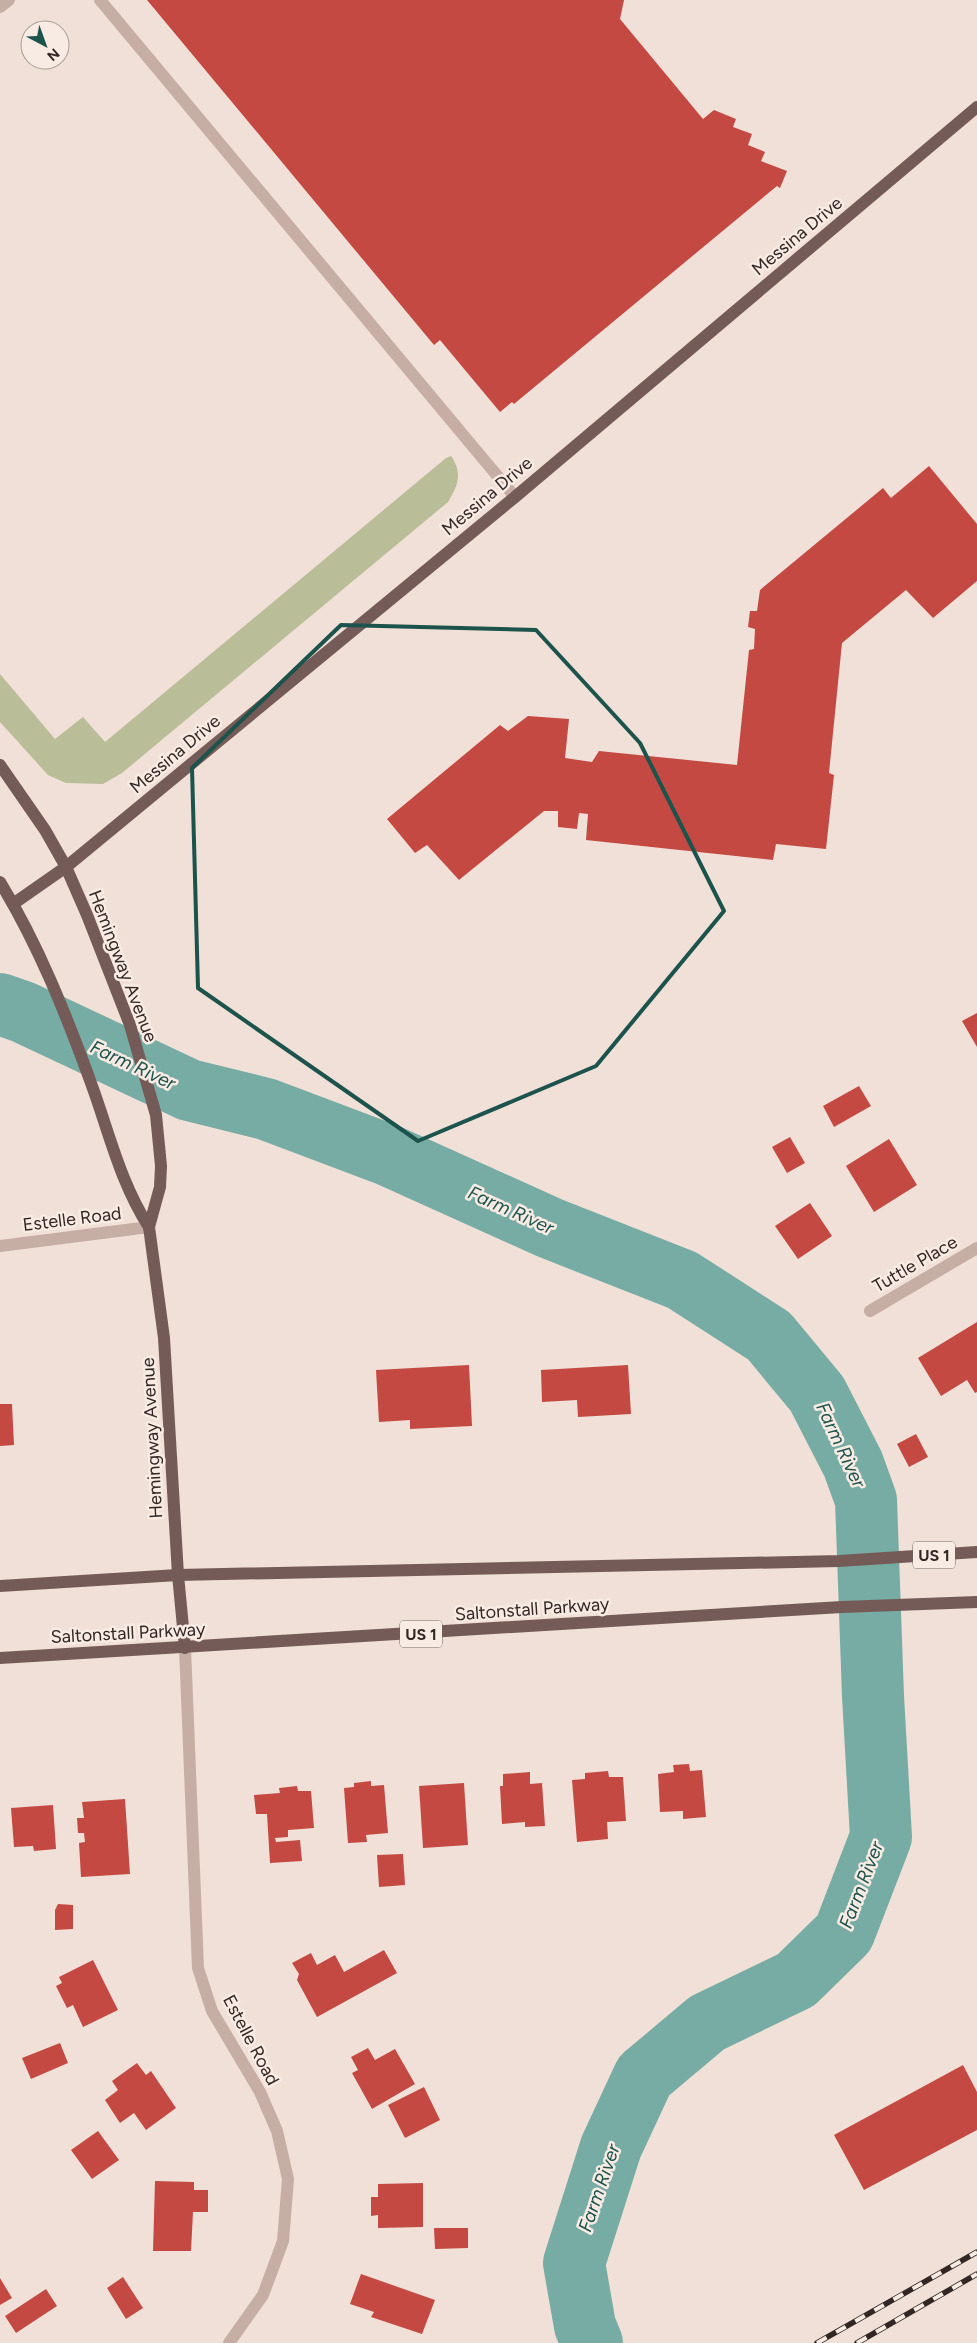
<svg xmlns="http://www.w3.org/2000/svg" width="977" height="2343" viewBox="0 0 977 2343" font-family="Figtree,sans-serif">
  <rect width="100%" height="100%" fill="#f0e0d7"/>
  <!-- green -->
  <path fill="#b9be98" d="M 451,456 C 463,473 458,486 448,502 L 122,773 L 103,784 L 66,783 L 48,775 L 0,722 L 0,674 L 55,739 L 83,717 L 105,742 L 446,458 Z"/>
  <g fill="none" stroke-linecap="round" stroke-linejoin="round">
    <!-- river -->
    <polyline stroke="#77aca4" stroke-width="62" points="0,1004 23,1012 189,1090 266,1109 388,1155 550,1228 682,1280 769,1336 817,1394 853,1464 866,1500 873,1696 881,1837 844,1933 796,1980 707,2023 644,2076 611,2147 574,2263 585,2326 592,2343"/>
  </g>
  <!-- building -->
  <g fill="#c34942">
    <polygon points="147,0 624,0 620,19 703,119 714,110 736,119 733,127 752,134 748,145 765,152 761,161 787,171 780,188 777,186 766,195 514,404 512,402 500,412 440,340 434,345"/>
    <polygon points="929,466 977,524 977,581 933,618 906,590 842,643 829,773 834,775 826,849 776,844 773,860 586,840 588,814 579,813 577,829 558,827 558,811 544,811 459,880 427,845 415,853 387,819 500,725 508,731 528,716 569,719 565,758 592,762 599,751 737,765 749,650 754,649 755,629 748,627 750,611 757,611 760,590 883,488 891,498"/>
    <polygon points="977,1013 977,1047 962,1021"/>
    <polygon points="859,1086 871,1106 834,1127 823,1106"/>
    <polygon points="790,1137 805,1163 787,1173 772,1147"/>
    <polygon points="889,1139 917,1185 874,1212 846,1166"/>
    <polygon points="810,1203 832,1236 798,1259 775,1226"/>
    <polygon points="977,1322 977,1392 975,1393 967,1380 941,1396 918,1358"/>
    <polygon points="469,1365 472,1426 410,1429 410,1420 379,1422 376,1370"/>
    <polygon points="628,1365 631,1414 578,1417 577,1400 542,1402 541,1370"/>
    <polygon points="0,1404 12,1404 14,1445 0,1446"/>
    <polygon points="916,1434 928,1457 909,1467 897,1444"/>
    <polygon points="689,1764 690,1771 702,1770 706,1817 683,1819 683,1811 660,1812 658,1774 674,1772 673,1765"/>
    <polygon points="608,1771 609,1777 623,1777 626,1821 607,1822 608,1839 577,1842 572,1780 585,1779 585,1773"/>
    <polygon points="530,1772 530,1784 542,1783 545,1826 525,1827 525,1822 502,1824 500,1786 503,1786 503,1774"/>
    <polygon points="371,1781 371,1786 384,1785 388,1833 366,1835 367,1842 348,1843 344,1788 354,1787 354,1783"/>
    <polygon points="464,1783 468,1845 423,1848 419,1786"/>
    <polygon points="297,1786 298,1791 311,1791 314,1828 288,1830 288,1837 275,1838 276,1842 300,1840 302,1861 270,1863 267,1814 256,1814 254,1795 280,1793 279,1788"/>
    <polygon points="125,1799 130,1874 81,1877 79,1843 85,1842 84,1833 78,1833 77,1818 84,1818 82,1802"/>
    <polygon points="53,1805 56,1849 34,1851 33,1846 14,1847 11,1808"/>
    <polygon points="403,1854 405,1885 379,1887 377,1855"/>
    <polygon points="58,1904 73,1905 73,1929 55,1930 55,1910"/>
    <polygon points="384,1950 397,1973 317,2017 297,1980 299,1974 292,1963 311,1953 317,1965 335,1955 344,1972"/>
    <polygon points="93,1960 118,2010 83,2027 73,2005 67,2008 56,1986 62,1983 59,1977"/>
    <polygon points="60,2043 68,2063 31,2079 22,2058"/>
    <polygon points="368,2048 375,2060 395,2049 415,2084 372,2109 352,2073 358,2070 351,2057"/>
    <polygon points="137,2063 146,2075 151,2071 176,2108 146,2130 134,2113 120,2123 105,2100 118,2090 112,2081"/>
    <polygon points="963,2065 977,2092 977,2130 864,2190 834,2135"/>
    <polygon points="424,2087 440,2120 405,2138 388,2105"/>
    <polygon points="98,2131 119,2160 92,2179 71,2150"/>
    <polygon points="155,2181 194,2182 194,2190 208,2190 208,2212 193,2212 191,2251 153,2251"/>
    <polygon points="423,2183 423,2227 378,2228 378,2215 371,2216 371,2197 378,2197 378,2184"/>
    <polygon points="434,2228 468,2228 468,2248 435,2249"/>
    <polygon points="361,2274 435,2300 422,2334 371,2317 374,2312 350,2304"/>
    <polygon points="123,2277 143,2308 126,2319 107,2288"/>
    <polygon points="0,2278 12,2298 0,2305"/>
    <polygon points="46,2289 57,2306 16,2333 5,2316"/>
  </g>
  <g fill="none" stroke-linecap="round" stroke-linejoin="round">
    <!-- minor -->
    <g stroke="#c7aea4" stroke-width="12">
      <polyline points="100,0 515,497"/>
      <polyline points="0,7 9,0"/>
      <polyline points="0,1246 149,1227"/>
      <polyline points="870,1311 977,1248"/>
      <polyline points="185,1648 198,1968 212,2011 260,2092 277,2131 288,2179 283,2241 263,2295 229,2343"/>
    </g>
    <!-- major -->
    <g stroke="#755b57" stroke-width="12">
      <polyline points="0,765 45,830 66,867 87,915 130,1025 156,1115 161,1166 160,1187 149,1227 164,1338 178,1575 185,1648"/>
      <path d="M 0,882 C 38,944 66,1014 91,1083 C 109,1132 120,1182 149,1227"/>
      <polyline points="13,904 66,867 515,497 977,107"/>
      <polyline points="0,1586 178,1575 839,1561 977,1552"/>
      <polyline points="0,1658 842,1607 977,1602"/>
    </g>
    <defs>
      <g id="rail">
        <polyline points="817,2343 977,2252"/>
        <polyline points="857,2343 977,2274"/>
      </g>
    </defs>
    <!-- rail casing -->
    <use href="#rail" stroke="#332725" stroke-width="5.5"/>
    <!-- rail -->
    <use href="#rail" stroke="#f8ebe3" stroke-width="4" stroke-dasharray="11" stroke-linecap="butt"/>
  </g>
  <!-- marked area -->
  <path fill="none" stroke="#1c534c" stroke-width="4" stroke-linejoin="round" d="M 341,625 L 536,630 L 640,743 L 724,911 L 596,1066 L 418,1141 L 198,988 L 192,768 Z"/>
  <g text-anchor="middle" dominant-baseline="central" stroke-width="5" stroke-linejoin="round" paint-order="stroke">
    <!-- shield labels -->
    <g fill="#f8ebe3" stroke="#6e625e" stroke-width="1">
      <rect x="913" y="1541.5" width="42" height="27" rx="4"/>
      <rect x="400" y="1620.5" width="42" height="27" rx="4"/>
    </g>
    <g font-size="16" font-weight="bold" fill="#332725">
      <text x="934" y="1555">US 1</text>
      <text x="421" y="1634">US 1</text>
    </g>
    <!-- street labels -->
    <g font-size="18" fill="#332725" stroke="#f8ebe3">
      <text transform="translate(797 236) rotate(-40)">Messina Drive</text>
      <text transform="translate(487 496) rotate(-40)">Messina Drive</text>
      <text transform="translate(175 754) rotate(-40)">Messina Drive</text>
      <text transform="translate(123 966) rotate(69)">Hemingway Avenue</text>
      <text transform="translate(72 1219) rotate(-7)">Estelle Road</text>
      <text transform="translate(915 1264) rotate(-30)">Tuttle Place</text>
      <text transform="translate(152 1438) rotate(-93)">Hemingway Avenue</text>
      <text transform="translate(532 1609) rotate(-4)">Saltonstall Parkway</text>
      <text transform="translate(128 1633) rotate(-3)">Saltonstall Parkway</text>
      <text transform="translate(251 2040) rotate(62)">Estelle Road</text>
    </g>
    <!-- water labels -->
    <g font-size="19" font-style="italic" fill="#1c534c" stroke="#f8ebe3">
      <text transform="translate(133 1065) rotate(25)">Farm River</text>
      <text transform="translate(511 1210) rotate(24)">Farm River</text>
      <text transform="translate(841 1445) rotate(65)">Farm River</text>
      <text transform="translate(861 1885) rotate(-69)">Farm River</text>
      <text transform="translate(599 2188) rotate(-71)">Farm River</text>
    </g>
  </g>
  <!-- north arrow -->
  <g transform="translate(45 45) rotate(139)"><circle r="24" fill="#f8ebe3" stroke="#a99d97"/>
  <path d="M0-4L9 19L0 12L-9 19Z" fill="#1c534c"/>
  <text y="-8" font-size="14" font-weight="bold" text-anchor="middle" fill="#332725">N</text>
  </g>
</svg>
